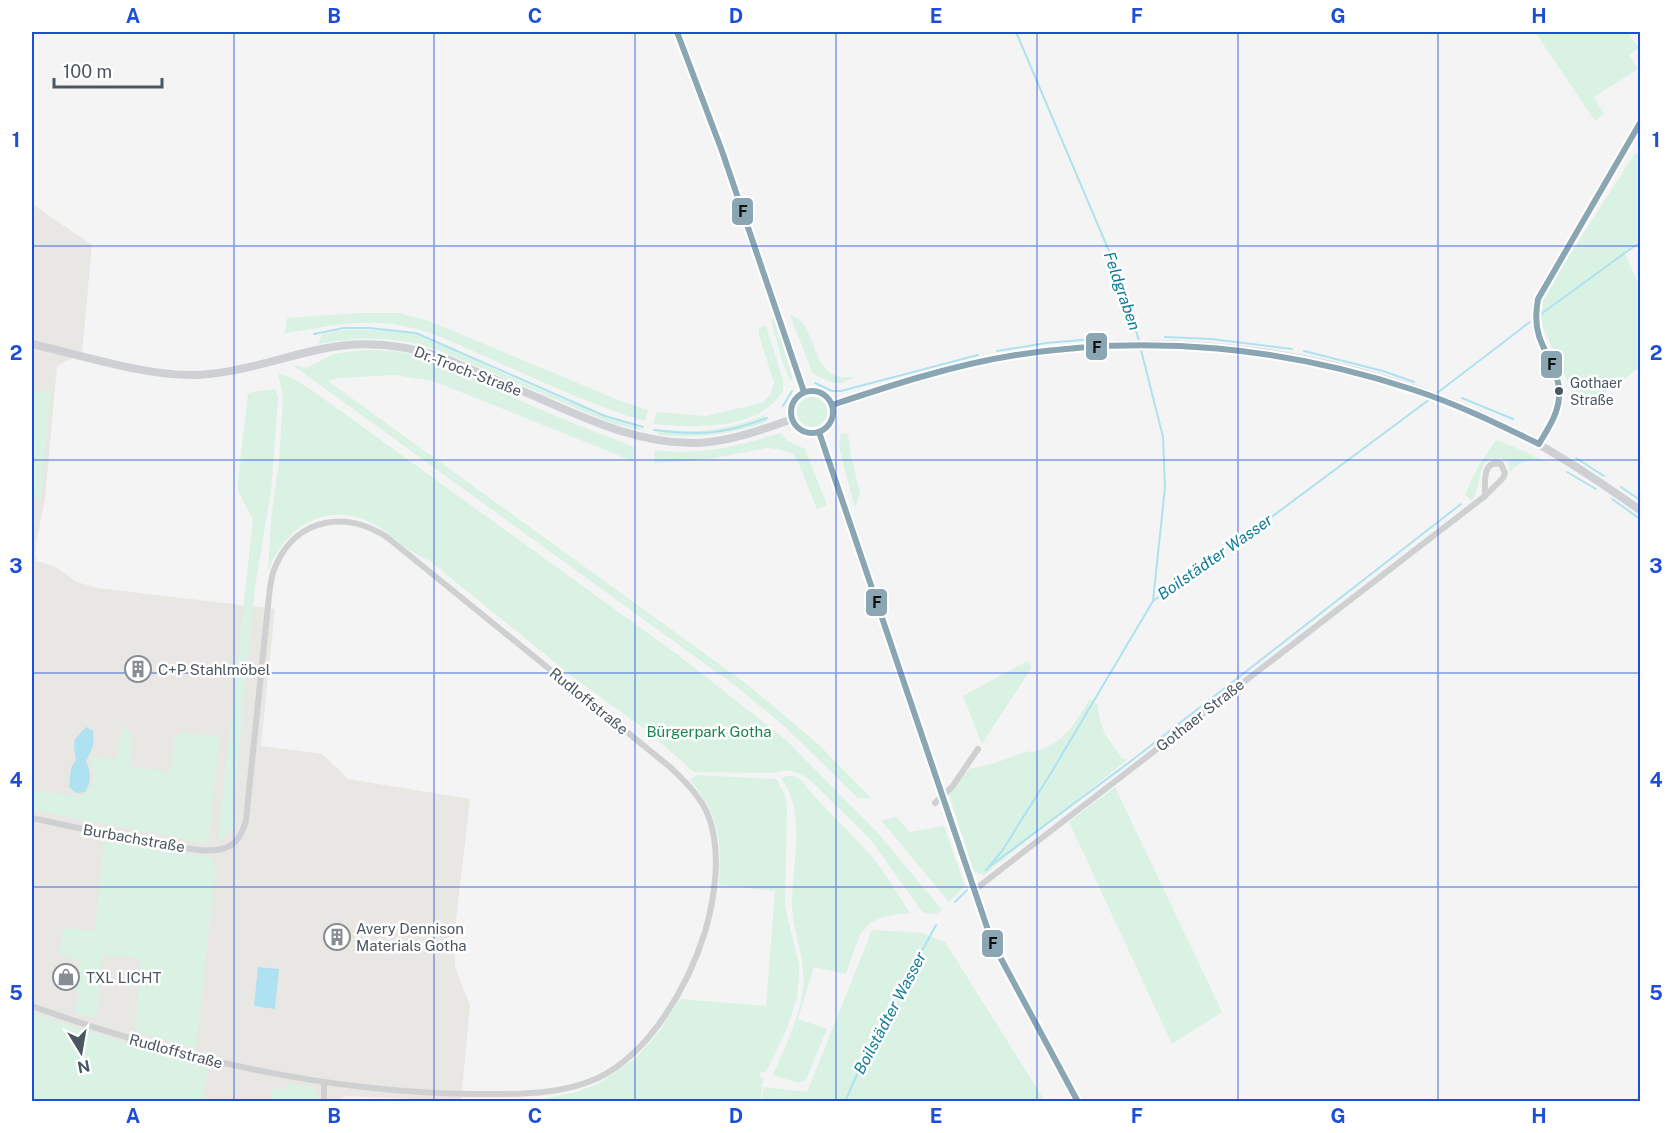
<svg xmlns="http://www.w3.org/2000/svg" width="1672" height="1133" viewBox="0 0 1672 1133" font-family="'Public Sans',sans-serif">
  <rect width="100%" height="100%" fill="#f4f4f4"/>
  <!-- commercial -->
  <polygon fill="#e8e7e3" points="32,204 92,245 82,353 57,366 45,499 36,543 35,555 37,561 54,566 77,582 97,588 275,609 261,746 322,754 348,779 470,799 454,937 455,967 470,1005 461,1101 346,1096 336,1102 32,1101"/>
  <!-- green -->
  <g fill="#d9f2e3">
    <polygon points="1535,32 1627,32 1639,48 1629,55 1638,69 1594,97 1604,114 1595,121"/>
    <polygon points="1635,153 1640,156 1640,239 1624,252 1640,287 1640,367 1590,405 1580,408 1543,328 1540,310 1544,295"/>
    <path d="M 360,313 L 399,313 L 429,321 L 618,400 L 648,410 L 645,421 C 593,406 543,382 493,360 C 457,344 421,325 381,323 C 349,321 317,328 285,333 L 287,318 Z"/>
    <path d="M 790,315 C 818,322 809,372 841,377 C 845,378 851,377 855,377 C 834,388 834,382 813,374 Z"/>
    <polygon points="775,318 793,380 790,380 783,364 771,320"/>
    <path d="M 766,326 L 783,380 L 783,390 C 761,431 693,428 653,424 L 657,412 L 705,416 L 762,403 L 771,394 L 774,383 L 759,335 L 759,328 Z"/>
    <path d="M 345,330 C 368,330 394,328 417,335 C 448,344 476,361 505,374 C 549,394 594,413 641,428 L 640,430 L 611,423 L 438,350 C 393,336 365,336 318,344 L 322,334 Z"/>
    <path d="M 362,350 C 382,350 402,351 422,356 C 456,365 487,385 519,400 C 557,417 595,432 634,447 L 633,461 L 433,381 L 395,375 L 339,378 L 328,381 L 748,685 L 819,745 L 871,798 L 858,798 L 784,726 L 737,687 L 291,364 L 307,368 L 334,354 Z"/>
    <path d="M 278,373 L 292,378 L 313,391 L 678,655 L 786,740 L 878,833 L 942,910 L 936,914 L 923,913 L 870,839 L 810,780 C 799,773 789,767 776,773 L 694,772 L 646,730 L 573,677 L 430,561 C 422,557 413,553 406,548 C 395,540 385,529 372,523 C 326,501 286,526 268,570 L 271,519 L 279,462 L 283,398 Z"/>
    <path d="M 273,389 L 276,391 L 278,399 L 271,491 L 255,588 L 233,814 L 237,820 C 233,829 230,835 220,840 L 218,838 L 253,520 L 237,489 L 248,393 Z"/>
    <polygon points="32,390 51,393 41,498 32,497"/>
    <circle cx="812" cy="412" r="15"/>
    <path d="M 765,415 L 767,421 C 731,435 696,438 658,435 L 657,429 C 701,433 724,431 765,415 Z"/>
    <path d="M 781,433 L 786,440 L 805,449 L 827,505 L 817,509 L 798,462 L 793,454 L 782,450 L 768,448 L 703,460 L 654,463 L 655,450 C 702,456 737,446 781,433 Z"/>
    <polygon points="841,433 848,434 851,456 860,493 855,508 839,447"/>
    <path d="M 1496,440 L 1526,452 L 1546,463 C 1531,457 1521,461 1510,472 L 1508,462 L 1501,458 L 1488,460 C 1476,470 1482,488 1471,501 L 1465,494 L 1479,465 Z"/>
    <polygon points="1027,661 1032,667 982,744 963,696"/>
    <path d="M 1090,699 L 1098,705 C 1099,730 1109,740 1123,759 L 1128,759 L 984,875 L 974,872 L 949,795 L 969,769 L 995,763 L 1028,751 L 1032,753 C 1067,741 1071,728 1090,699 Z"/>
    <path d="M 122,726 C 138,732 130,752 129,767 L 171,772 L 174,737 L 182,732 L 217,736 L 219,740 L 209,837 L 205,843 L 32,810 L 32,791 L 79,796 L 87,792 L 92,784 L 94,774 L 90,757 L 117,759 Z"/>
    <path d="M 697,775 L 776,779 L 785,795 L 787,807 L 785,907 L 799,965 L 799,977 L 797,997 L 788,1026 L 766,1072 L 761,1072 L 759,1076 L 763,1078 L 761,1101 L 536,1101 L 538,1100 L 576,1092 L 598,1084 L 636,1058 L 660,1030 L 680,999 L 766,1006 L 775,891 L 719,885 C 721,835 721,820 690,780 Z"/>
    <path d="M 787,776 L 793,776 L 801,780 C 820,805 843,825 864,848 C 881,865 897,893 910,913 C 858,917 862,931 846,974 L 814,967 L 798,1019 L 827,1029 L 806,1080 L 798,1083 L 773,1075 C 785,1047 799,1020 803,989 C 806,961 794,935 792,908 C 791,865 808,815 781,778 Z"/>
    <polygon points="1115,787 1222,1012 1172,1044 1069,822"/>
    <polygon points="897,817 909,832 944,826 965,886 949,902 881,820"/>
    <polygon points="104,841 214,858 215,878 196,1048 135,1032 141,959 102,955 97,1019 76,1013 80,959 60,956 63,928 95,931"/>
    <polygon points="872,930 923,933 945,942 1045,1101 762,1101 764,1087 807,1092"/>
    <polygon points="32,1013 208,1069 203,1101 32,1101"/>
    <polygon points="289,1083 310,1087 315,1090 318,1101 270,1101 272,1089 286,1089"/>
  </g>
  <!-- water -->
  <g fill="#aee2f0">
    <path d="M 86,727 L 93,731 C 95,744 92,750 86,761 C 91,772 92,781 85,792 L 76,793 L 69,787 L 71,768 L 76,760 L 74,746 L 75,739 Z"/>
    <polygon points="258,967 279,969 275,1009 254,1006"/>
  </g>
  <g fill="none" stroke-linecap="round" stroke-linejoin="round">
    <!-- stream -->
    <g stroke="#aee2f0" stroke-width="2">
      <polyline points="1016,32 1120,277 1139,341"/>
      <polyline points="1541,314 1640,242"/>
      <polyline points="314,334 344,328 369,328 416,333 605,416 643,427"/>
      <polyline points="1165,337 1211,339 1292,349"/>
      <polyline points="1140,346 1163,437 1165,487 1153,601"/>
      <polyline points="997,351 1046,343 1104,338"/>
      <polyline points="1304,351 1383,371 1414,382"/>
      <polyline points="815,383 832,391 841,391 978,355"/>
      <polyline points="1437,393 1530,322"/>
      <polyline points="1462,398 1513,419"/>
      <polyline points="783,406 792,391"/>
      <path d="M 654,430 C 699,436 725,434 767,418"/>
      <polyline points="1576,458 1604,476"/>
      <polyline points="1567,472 1596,489"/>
      <polyline points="1621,487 1640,500"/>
      <polyline points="1612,499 1640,519"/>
      <polyline points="990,866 1131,761 1461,504"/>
      <polyline points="986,870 1002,851 1051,773 1153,601 1262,524 1430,399"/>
      <polyline points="955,902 967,890"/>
      <polyline points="845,1102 865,1056 936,925"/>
    </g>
    <!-- street -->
    <g stroke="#ced0d2" stroke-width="6">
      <path d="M 1539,444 C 1593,370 1521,356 1538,299 L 1640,123"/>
      <polyline points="935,803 952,787 978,749"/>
      <path d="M 32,818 C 77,828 123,838 169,845 C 186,848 208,854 225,848 C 238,844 243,832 246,820 L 269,596 C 270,586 271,575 276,565 C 297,517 348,510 388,538 L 670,767 C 685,781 700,796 708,815 C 722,850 715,897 705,932 C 688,986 651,1052 598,1078 C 559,1096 514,1094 472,1094 C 321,1092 173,1057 32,1006"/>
      <path d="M 973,891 L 1485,496 L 1503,478 L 1505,473 L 1501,464 C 1482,459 1485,483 1485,496"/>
      <polyline points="324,1102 324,1082"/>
    </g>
    <!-- secondary -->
    <g stroke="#ced0d4" stroke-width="8">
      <polyline points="677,32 722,151 804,392"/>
      <path d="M 32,344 C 81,355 148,377 197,375 C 242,373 284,356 327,348 C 367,340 405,345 444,358 C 476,372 509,385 541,399 C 591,421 643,445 699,443 C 731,441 761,430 792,419"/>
      <circle cx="812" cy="412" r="21"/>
      <path d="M 832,405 C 893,385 953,366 1016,355 C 1180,327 1356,353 1506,427 C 1553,450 1597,480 1640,510"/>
      <polyline points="819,432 992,942 1078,1102"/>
    </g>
    <defs>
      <g id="bus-1">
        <polyline points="677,32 722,151 804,392"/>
        <circle cx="812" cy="412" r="21"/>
        <path d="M 832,405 C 892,385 953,365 1016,355 C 1150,334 1286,347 1414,390 C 1457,404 1498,424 1539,444 C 1547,430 1558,415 1559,397 C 1561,374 1546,357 1539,336 C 1535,323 1536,312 1538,299 L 1640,123"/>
        <polyline points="819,432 992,942 1078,1102"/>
      </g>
    </defs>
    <!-- bus-1 casing -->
    <use href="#bus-1" stroke="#fff" stroke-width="10"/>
    <!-- bus-1 -->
    <use href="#bus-1" stroke="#8aa6b3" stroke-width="6"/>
  </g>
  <!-- grid -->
  <path fill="none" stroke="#1d4ed8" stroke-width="1.5" stroke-opacity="0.55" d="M 234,32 L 234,1102M 434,32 L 434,1102M 635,32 L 635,1102M 836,32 L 836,1102M 1037,32 L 1037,1102M 1238,32 L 1238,1102M 1438,32 L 1438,1102M 32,246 L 1640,246M 32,460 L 1640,460M 32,673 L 1640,673M 32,887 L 1640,887"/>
  <!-- icons -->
  <defs>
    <symbol id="building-ring" viewBox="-11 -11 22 22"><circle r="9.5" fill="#fff" stroke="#868d94" stroke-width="1.5"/><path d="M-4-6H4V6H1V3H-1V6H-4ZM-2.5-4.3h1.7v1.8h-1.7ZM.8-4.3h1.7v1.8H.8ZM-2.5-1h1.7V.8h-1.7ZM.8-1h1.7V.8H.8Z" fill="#868d94"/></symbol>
    <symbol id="shop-ring" viewBox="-11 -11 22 22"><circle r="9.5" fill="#fff" stroke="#868d94" stroke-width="1.5"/><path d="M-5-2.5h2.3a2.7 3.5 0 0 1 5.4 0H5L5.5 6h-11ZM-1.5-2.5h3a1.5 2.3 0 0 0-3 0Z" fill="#868d94"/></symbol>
  </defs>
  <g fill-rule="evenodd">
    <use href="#building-ring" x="123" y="654" width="30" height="30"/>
    <use href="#building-ring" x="322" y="922" width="30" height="30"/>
    <use href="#shop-ring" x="51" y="962" width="30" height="30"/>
  </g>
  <!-- markers -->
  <circle fill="#4a5661" stroke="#fff" stroke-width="2" cx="1559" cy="391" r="5"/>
  <g text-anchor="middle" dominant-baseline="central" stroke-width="5" stroke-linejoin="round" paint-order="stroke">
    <!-- bus labels -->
    <g font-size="14" fill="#4a5661" stroke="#fff" text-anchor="start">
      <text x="1570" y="383">Gothaer<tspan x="1570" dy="17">Straße</tspan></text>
    </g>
    <!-- street labels -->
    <g font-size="15" fill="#4a5661" stroke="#fff">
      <text transform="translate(468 371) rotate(21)">Dr.-Troch-Straße</text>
      <text transform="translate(589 701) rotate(39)">Rudloffstraße</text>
      <text transform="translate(1200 715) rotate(-38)">Gothaer Straße</text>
      <text transform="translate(134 838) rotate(10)">Burbachstraße</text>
      <text transform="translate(176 1051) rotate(15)">Rudloffstraße</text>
    </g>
    <!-- poi labels -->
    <g font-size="15" fill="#4a5661" stroke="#fff" text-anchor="start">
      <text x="158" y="669">C+P Stahlmöbel</text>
      <text x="356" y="928">Avery Dennison<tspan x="356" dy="17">Materials Gotha</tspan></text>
      <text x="86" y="977">TXL LICHT</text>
    </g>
    <!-- park labels -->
    <g font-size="15" fill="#17864f" stroke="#fff">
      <text x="709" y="731">Bürgerpark Gotha</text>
    </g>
    <!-- water labels -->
    <g font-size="16" font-style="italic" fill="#0c7c9b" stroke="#fff">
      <text transform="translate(1122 291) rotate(71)">Feldgraben</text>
      <text transform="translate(1215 557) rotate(-35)">Boilstädter Wasser</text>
      <text transform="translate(890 1013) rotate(-62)">Boilstädter Wasser</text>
    </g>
  </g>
  <g stroke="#fff" stroke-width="2">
    <rect x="731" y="197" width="23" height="29" rx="6" fill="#8aa6b3"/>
    <rect x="1085" y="332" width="23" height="29" rx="6" fill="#8aa6b3"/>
    <rect x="1540" y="350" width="23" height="29" rx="6" fill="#8aa6b3"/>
    <rect x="865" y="588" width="23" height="29" rx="6" fill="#8aa6b3"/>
    <rect x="981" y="929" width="23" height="29" rx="6" fill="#8aa6b3"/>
  </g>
  <g font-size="16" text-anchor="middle" font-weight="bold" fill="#111">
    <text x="743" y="217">F</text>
    <text x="1097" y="353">F</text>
    <text x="1552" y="370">F</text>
    <text x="877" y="608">F</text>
    <text x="993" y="949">F</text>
  </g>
  <!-- border -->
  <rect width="1672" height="1133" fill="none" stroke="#ffffff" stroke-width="66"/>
  <!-- north arrow -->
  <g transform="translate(81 1052) rotate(169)" stroke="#ffffff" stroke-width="4.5" paint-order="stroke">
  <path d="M0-4.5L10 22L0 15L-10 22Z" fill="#4a5661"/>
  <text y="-9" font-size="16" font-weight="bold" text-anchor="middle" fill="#4a5661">N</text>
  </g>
  <!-- scale -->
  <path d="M54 78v9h108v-9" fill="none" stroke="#4a5661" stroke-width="3"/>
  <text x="63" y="78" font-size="18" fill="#4a5661" stroke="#ffffff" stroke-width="4.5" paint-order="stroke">100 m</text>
  <rect x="33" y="33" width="1606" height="1067" fill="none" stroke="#1d4ed8" stroke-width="2"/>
  <g font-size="20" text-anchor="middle" font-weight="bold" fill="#1d4ed8">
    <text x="133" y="23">A</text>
    <text x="334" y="23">B</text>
    <text x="535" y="23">C</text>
    <text x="736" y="23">D</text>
    <text x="936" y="23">E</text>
    <text x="1137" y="23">F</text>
    <text x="1338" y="23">G</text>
    <text x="1539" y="23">H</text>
    <text x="16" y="147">1</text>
    <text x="1656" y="147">1</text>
    <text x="16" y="360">2</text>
    <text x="1656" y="360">2</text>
    <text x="16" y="573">3</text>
    <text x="1656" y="573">3</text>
    <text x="16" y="787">4</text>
    <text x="1656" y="787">4</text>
    <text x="16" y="1000">5</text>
    <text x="1656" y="1000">5</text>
    <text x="133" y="1123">A</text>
    <text x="334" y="1123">B</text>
    <text x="535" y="1123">C</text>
    <text x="736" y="1123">D</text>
    <text x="936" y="1123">E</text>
    <text x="1137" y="1123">F</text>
    <text x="1338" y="1123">G</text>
    <text x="1539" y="1123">H</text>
  </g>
</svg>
